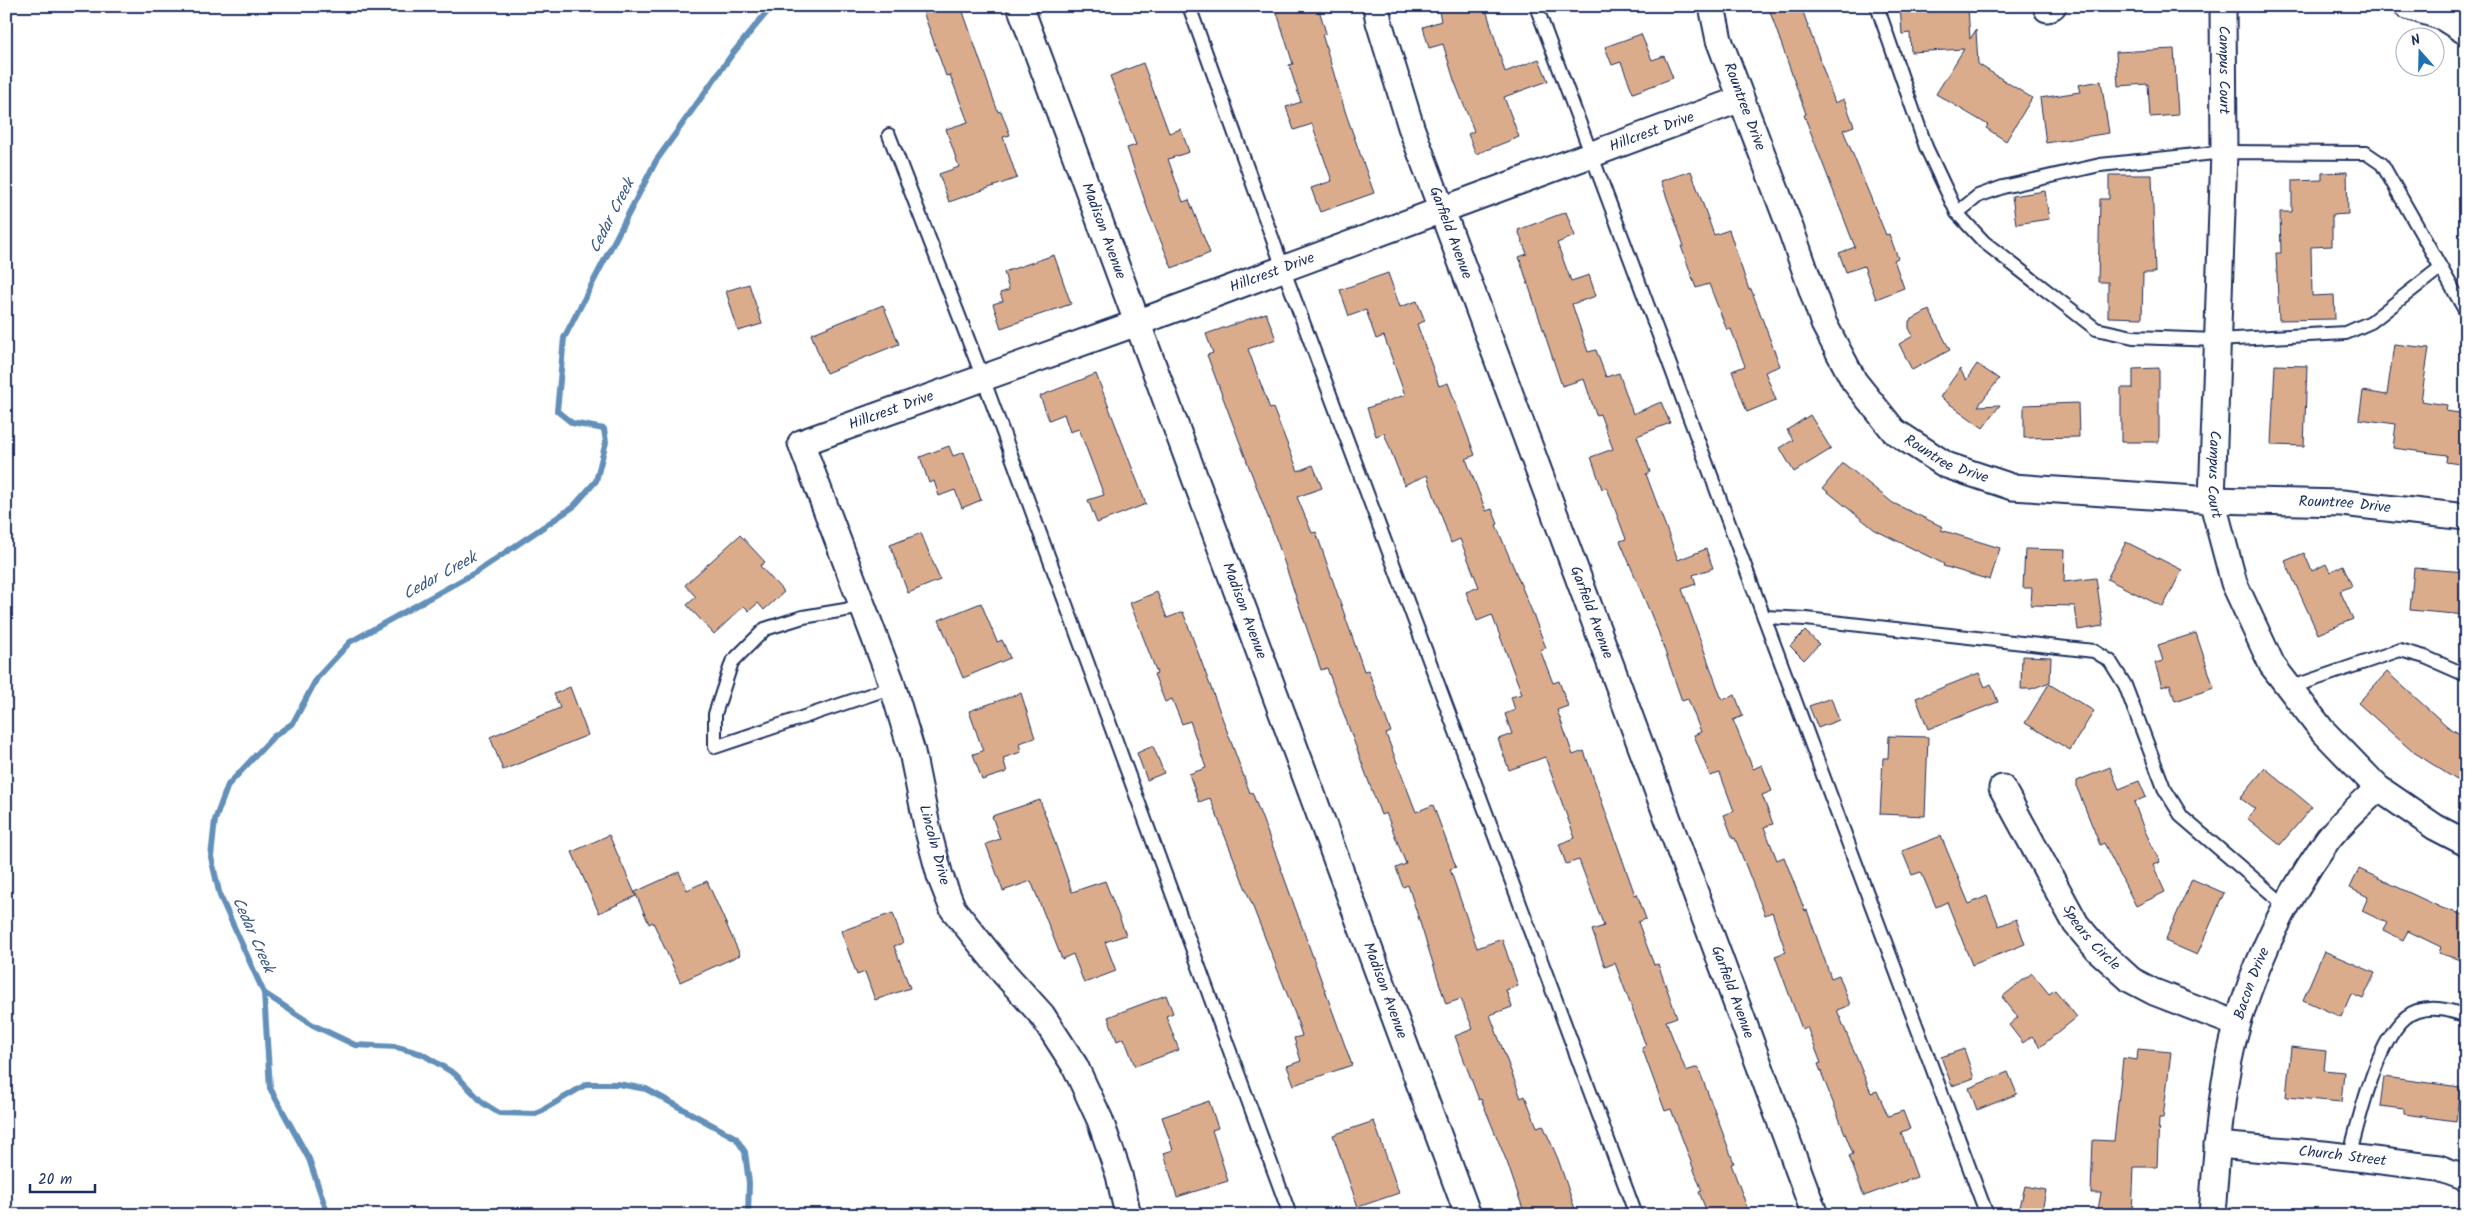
<svg xmlns="http://www.w3.org/2000/svg" width="2472" height="1221" viewBox="0 0 2472 1221" font-family="Kalam,sans-serif">
  <rect width="100%" height="100%" fill="#fff"/>
  <filter id="ink" filterUnits="userSpaceOnUse"><feTurbulence type="fractalNoise" baseFrequency=".02" numOctaves="2"/><feDisplacementMap in="SourceGraphic" scale="10" xChannelSelector="R" yChannelSelector="G"/><feConvolveMatrix kernelMatrix="1 2 1 2 8 2 1 2 1" color-interpolation-filters="sRGB"/></filter>
  <g filter="url(#ink)">
    <g fill="none" stroke-linecap="round" stroke-linejoin="round">
      <!-- stream -->
      <g stroke="#6490b9" stroke-width="6">
        <polyline points="264,993 313,1025 355,1045 397,1047 422,1054 455,1074 483,1103 499,1113 536,1114 587,1084 618,1084 646,1089 736,1138 745,1152 749,1183 748,1215"/>
        <polyline points="328,1215 309,1159 270,1088 264,993 220,896 211,857 215,820 228,785 273,737 293,723 317,678 350,642 478,571 573,507 596,481 606,442 604,429 572,423 557,411 564,338 656,161 733,53 772,6"/>
      </g>
    </g>
    <!-- building -->
    <g fill="#dbac8c" stroke="#1b2f5e">
      <polygon points="921,6 961,6 998,112 1001,111 1010,135 1003,137 1017,178 949,202 939,174 959,167 946,129 968,122 950,75 946,76"/>
      <polygon points="1275,6 1318,6 1326,33 1322,34 1346,114 1374,193 1320,212 1311,188 1332,181 1312,124 1294,130 1286,107 1301,102 1289,65 1293,64"/>
      <polygon points="1438,6 1485,6 1505,72 1539,59 1548,81 1504,97 1519,137 1476,154 1468,134 1474,131 1454,80 1443,44 1429,48 1423,27 1441,21"/>
      <polygon points="1768,6 1801,6 1835,103 1844,99 1854,126 1843,130 1886,235 1889,234 1898,258 1894,260 1904,288 1876,299 1864,266 1846,272 1839,253 1855,247 1804,115 1806,114"/>
      <polygon points="1900,6 1968,8 1970,39 1976,30 1978,64 2032,98 2006,141 1986,128 1988,125 1936,94 1964,49 1911,52 1910,33 1902,34"/>
      <polygon points="1641,34 1652,60 1664,56 1673,78 1633,93 1621,62 1612,65 1605,47"/>
      <polygon points="2174,49 2178,115 2150,117 2148,84 2118,86 2116,52"/>
      <polygon points="1143,63 1169,133 1181,129 1189,152 1168,159 1183,202 1189,200 1210,253 1172,268 1148,210 1127,148 1136,145 1110,76"/>
      <polygon points="2101,81 2109,133 2046,143 2040,98 2080,92 2078,85"/>
      <polygon points="1691,171 1714,235 1729,230 1749,290 1751,289 1780,366 1765,372 1776,400 1747,412 1732,371 1745,366 1731,329 1727,330 1709,284 1696,288 1681,246 1684,246 1661,181"/>
      <polygon points="2347,172 2348,214 2332,215 2332,246 2311,247 2312,296 2334,295 2335,319 2279,320 2276,253 2281,253 2280,212 2292,212 2292,181 2322,180 2322,173"/>
      <polygon points="2109,175 2152,175 2155,273 2143,273 2142,318 2108,317 2108,282 2098,282 2100,199 2109,199"/>
      <polygon points="2045,191 2049,219 2016,224 2012,196"/>
      <polygon points="1566,212 1575,236 1557,243 1571,281 1589,275 1596,296 1572,304 1588,352 1596,350 1606,377 1619,373 1633,414 1661,402 1670,423 1637,436 1650,472 1646,474 1678,560 1706,549 1713,568 1693,575 1696,584 1682,589 1722,700 1735,695 1743,716 1733,720 1753,769 1762,765 1772,791 1762,795 1773,824 1764,827 1777,860 1784,857 1805,911 1807,910 1831,978 1839,975 1850,1005 1837,1010 1871,1093 1877,1091 1888,1116 1903,1111 1910,1129 1901,1132 1917,1177 1864,1196 1849,1156 1853,1154 1818,1064 1821,1063 1807,1027 1802,1029 1775,956 1786,952 1772,912 1765,915 1735,838 1733,839 1724,815 1734,811 1720,773 1710,776 1694,735 1701,732 1688,699 1682,701 1658,631 1620,541 1626,539 1607,488 1602,489 1591,457 1613,449 1600,414 1596,415 1584,379 1562,386 1519,257 1527,254 1518,230"/>
      <polygon points="1054,255 1071,304 1001,328 993,304 1003,301 1000,293 1009,290 1004,272"/>
      <polygon points="1388,273 1400,307 1417,301 1425,321 1417,324 1439,386 1448,383 1475,455 1466,459 1486,511 1492,509 1498,524 1496,525 1533,614 1546,648 1540,650 1553,683 1559,681 1568,706 1557,710 1573,755 1584,751 1635,895 1637,894 1646,919 1638,922 1654,965 1658,964 1677,1017 1666,1021 1686,1071 1698,1067 1734,1163 1731,1164 1750,1215 1708,1215 1699,1192 1702,1191 1671,1109 1665,1111 1642,1048 1646,1046 1615,963 1605,967 1592,930 1604,926 1579,860 1566,864 1559,844 1575,838 1545,757 1509,770 1498,739 1512,734 1505,714 1515,710 1511,697 1522,694 1492,615 1477,621 1466,592 1479,587 1460,539 1451,543 1427,475 1404,485 1384,433 1376,436 1367,408 1405,395 1384,336 1376,339 1366,310 1349,316 1340,290"/>
      <polygon points="749,284 762,324 738,331 726,291"/>
      <polygon points="883,305 899,344 826,373 811,334"/>
      <polygon points="1929,310 1950,350 1912,370 1899,344 1913,336 1909,328 1909,321"/>
      <polygon points="1266,313 1276,339 1248,349 1270,409 1273,408 1298,471 1313,465 1322,488 1297,497 1312,533 1316,532 1364,671 1368,670 1391,732 1386,734 1416,812 1433,805 1456,867 1450,869 1477,948 1502,939 1518,986 1506,990 1512,1007 1490,1015 1521,1098 1525,1096 1537,1127 1543,1125 1558,1159 1575,1209 1560,1215 1525,1215 1507,1162 1481,1099 1479,1100 1455,1036 1473,1029 1461,999 1446,1004 1408,885 1403,887 1396,868 1406,864 1386,813 1381,815 1327,668 1321,670 1278,544 1207,355 1213,353 1206,334"/>
      <polygon points="2394,344 2429,348 2421,401 2447,405 2446,411 2466,414 2466,465 2446,462 2447,455 2393,448 2396,424 2359,419 2363,391 2387,395"/>
      <polygon points="1977,364 1999,379 1978,406 2000,405 1983,428 1940,397 1960,369 1966,380"/>
      <polygon points="2275,365 2307,366 2304,446 2271,445"/>
      <polygon points="2159,368 2159,442 2121,442 2121,388 2133,388 2133,369"/>
      <polygon points="1096,374 1146,504 1097,523 1088,500 1104,495 1079,429 1070,432 1064,414 1049,420 1040,396"/>
      <polygon points="2078,403 2079,437 2024,438 2024,405"/>
      <polygon points="1810,415 1831,449 1794,472 1780,448 1793,440 1787,430"/>
      <polygon points="949,446 953,456 964,452 981,500 962,508 955,490 939,496 934,481 929,483 920,457"/>
      <polygon points="1843,463 1893,503 1943,527 1941,530 2000,548 1990,580 1943,566 1944,564 1875,530 1823,488"/>
      <polygon points="921,533 940,580 908,593 890,545"/>
      <polygon points="740,535 765,562 760,566 784,592 764,610 758,603 749,611 744,606 714,634 687,605 696,597 685,585"/>
      <polygon points="2126,542 2182,570 2163,607 2107,579"/>
      <polygon points="2025,549 2065,550 2064,582 2096,578 2103,626 2078,630 2075,606 2031,605 2032,588 2023,588"/>
      <polygon points="2304,553 2312,571 2326,564 2330,572 2343,565 2352,586 2340,591 2353,619 2318,634 2285,561"/>
      <polygon points="2414,568 2466,572 2466,615 2410,610"/>
      <polygon points="1157,592 1167,618 1183,612 1250,793 1252,792 1276,855 1352,1065 1294,1085 1287,1066 1301,1061 1294,1038 1302,1036 1295,1014 1210,798 1199,802 1189,774 1206,768 1190,721 1182,724 1172,699 1165,702 1154,674 1157,673 1130,603"/>
      <polygon points="981,603 997,642 1002,640 1010,658 963,678 939,620"/>
      <polygon points="1805,631 1819,644 1804,660 1790,646"/>
      <polygon points="2196,633 2214,688 2175,701 2170,684 2162,687 2155,663 2163,661 2158,645"/>
      <polygon points="2022,656 2051,657 2050,682 2031,689 2021,689"/>
      <polygon points="2387,672 2447,726 2466,738 2466,786 2412,751 2358,703"/>
      <polygon points="1979,673 1985,687 1991,684 1998,702 1928,729 1916,698"/>
      <polygon points="2049,684 2094,711 2070,750 2025,723"/>
      <polygon points="570,687 588,735 503,770 490,737 560,708 554,694"/>
      <polygon points="1021,693 1035,738 1019,743 1021,752 1003,758 1007,772 982,780 973,754 983,751 969,711"/>
      <polygon points="1831,698 1839,720 1818,728 1809,706"/>
      <polygon points="1889,736 1928,737 1925,816 1880,814 1883,758 1888,758"/>
      <polygon points="1153,746 1164,773 1147,780 1137,753"/>
      <polygon points="2110,767 2119,789 2139,781 2146,797 2134,802 2143,827 2160,862 2153,865 2165,892 2136,906 2104,843 2100,845 2077,788 2077,781"/>
      <polygon points="2265,768 2312,807 2280,845 2247,818 2255,809 2240,798"/>
      <polygon points="1040,800 1072,892 1105,881 1126,935 1105,942 1116,971 1084,983 1073,954 1062,959 1031,881 1003,891 986,844 1000,839 992,816"/>
      <polygon points="609,835 636,896 599,913 572,852"/>
      <polygon points="1941,836 1969,904 1987,896 1999,926 2016,919 2025,944 1972,965 1947,902 1936,907 1921,872 1912,875 1902,851"/>
      <polygon points="2359,869 2442,908 2466,916 2466,962 2439,953 2441,947 2408,931 2403,940 2383,930 2387,923 2362,911 2368,897 2350,888"/>
      <polygon points="679,872 687,890 707,881 740,955 680,982 653,922 649,924 635,892"/>
      <polygon points="2192,879 2224,893 2197,955 2165,941"/>
      <polygon points="893,913 903,943 894,946 910,988 875,1000 865,972 857,975 841,931"/>
      <polygon points="2324,951 2375,973 2363,999 2351,994 2341,1017 2303,1000"/>
      <polygon points="2032,973 2049,994 2055,990 2077,1017 2040,1047 2032,1036 2023,1043 2009,1025 2018,1017 2002,997"/>
      <polygon points="1166,995 1173,1013 1166,1016 1179,1050 1135,1066 1124,1038 1117,1041 1108,1017"/>
      <polygon points="2291,1047 2326,1051 2324,1070 2344,1072 2341,1102 2286,1097"/>
      <polygon points="1964,1049 1974,1078 1952,1086 1941,1057"/>
      <polygon points="2138,1049 2171,1052 2163,1118 2159,1118 2157,1167 2134,1167 2132,1215 2097,1215 2101,1193 2091,1193 2093,1140 2114,1141 2123,1058 2137,1060"/>
      <polygon points="2008,1072 2017,1094 1977,1110 1969,1088"/>
      <polygon points="2384,1077 2460,1087 2456,1121 2404,1114 2404,1109 2380,1106"/>
      <polygon points="1209,1101 1218,1128 1212,1130 1228,1181 1177,1197 1164,1153 1173,1150 1162,1117"/>
      <polygon points="1374,1121 1399,1193 1358,1207 1333,1135"/>
      <polygon points="2025,1186 2046,1190 2042,1211 2020,1207"/>
    </g>
    <g fill="none" stroke-linecap="round" stroke-linejoin="round">
      <defs>
        <g id="service">
          <polyline points="1189,6 1283,268 1636,1215"/>
          <polyline points="1536,6 1987,1215"/>
          <polyline points="1877,6 1926,147 1957,213 1984,242 2096,329 2133,337 2217,340 2346,333 2371,322 2440,268"/>
          <polyline points="889,135 983,378 1290,1215"/>
          <polyline points="1957,213 1978,196 2003,187 2100,165 2224,152 2366,153 2382,164 2466,312"/>
          <polyline points="863,607 803,617 765,629 732,662 715,714 715,747 893,687"/>
          <polyline points="1764,617 1806,619 2094,651 2110,661 2125,685 2164,788 2182,817 2287,907"/>
          <polyline points="2289,688 2400,650 2425,657 2466,675"/>
          <path d="M 2349,1157 C 2359,1122 2379,1023 2417,1011 C 2434,1006 2450,1010 2466,1016"/>
        </g>
        <g id="minor">
          <path id="s1" d="M 1020,6 L 1468,1215"/>
          <path id="s2" d="M 1376,6 L 1379,22 L 1411,127 L 1815,1215"/>
          <path id="s3" d="M 1712,6 L 1719,40 L 1791,230 L 1824,324 L 1854,381 L 1894,431 L 1946,465 L 2012,487 L 2212,500 L 2342,503 L 2466,517"/>
          <path id="s4" d="M 2223,6 L 2224,152 L 2212,500 L 2234,583 L 2272,665 L 2322,730 L 2378,788 L 2435,827 L 2466,843"/>
          <polyline points="2407,6 2442,17 2466,32"/>
          <polyline points="2047,9 2053,6"/>
          <path id="s5" d="M 2002,788 L 2076,924 L 2097,949 L 2131,980 L 2154,992 L 2237,1024"/>
          <path id="s6" d="M 2217,1145 L 2324,1154 L 2439,1168 L 2466,1178"/>
          <path id="s7" d="M 1128,1215 L 1119,1175 L 1100,1120 L 1075,1066 L 1042,1015 L 1004,973 L 953,909 L 940,876 L 928,831 L 912,752 L 891,681 L 801,443 L 1137,323 L 1741,99"/>
          <path id="s8" d="M 2212,1215 C 2217,1151 2220,1085 2238,1023 C 2257,958 2288,895 2328,839 C 2342,821 2362,804 2378,788"/>
        </g>
      </defs>
      <!-- service casing -->
      <use href="#service" stroke="#1b2f5e" stroke-width="16"/>
      <!-- minor casing -->
      <use href="#minor" stroke="#1b2f5e" stroke-width="29"/>
      <!-- service -->
      <use href="#service" stroke="#fff" stroke-width="12"/>
      <!-- minor -->
      <use href="#minor" stroke="#fff" stroke-width="25"/>
    </g>
  </g>
  <g text-anchor="middle" dominant-baseline="central" stroke-width="4" stroke-linejoin="round" paint-order="stroke">
    <!-- street labels -->
    <g font-size="15" fill="#1b2f5e" stroke="#fff">
      <text stroke="none"><textPath href="#s4" startOffset="64">Campus Court</textPath></text>
      <text stroke="none"><textPath href="#s3" startOffset="106">Rountree Drive</textPath></text>
      <text stroke="none"><textPath href="#s7" startOffset="1755">Hillcrest Drive</textPath></text>
      <text stroke="none"><textPath href="#s1" startOffset="240">Madison Avenue</textPath></text>
      <text stroke="none"><textPath href="#s2" startOffset="239">Garfield Avenue</textPath></text>
      <text stroke="none"><textPath href="#s7" startOffset="1350">Hillcrest Drive</textPath></text>
      <text stroke="none"><textPath href="#s7" startOffset="945">Hillcrest Drive</textPath></text>
      <text stroke="none"><textPath href="#s3" startOffset="526">Rountree Drive</textPath></text>
      <text stroke="none"><textPath href="#s4" startOffset="469">Campus Court</textPath></text>
      <text stroke="none"><textPath href="#s3" startOffset="931">Rountree Drive</textPath></text>
      <text stroke="none"><textPath href="#s1" startOffset="645">Madison Avenue</textPath></text>
      <text stroke="none"><textPath href="#s2" startOffset="644">Garfield Avenue</textPath></text>
      <text transform="translate(934 845) rotate(75)">Lincoln Drive</text>
      <text stroke="none"><textPath href="#s5" startOffset="175">Spears Circle</textPath></text>
      <text stroke="none"><textPath href="#s8" startOffset="236">Bacon Drive</textPath></text>
      <text stroke="none"><textPath href="#s1" startOffset="1050">Madison Avenue</textPath></text>
      <text stroke="none"><textPath href="#s2" startOffset="1049">Garfield Avenue</textPath></text>
      <text stroke="none"><textPath href="#s6" startOffset="126">Church Street</textPath></text>
    </g>
    <!-- water labels -->
    <g font-size="16" font-style="italic" fill="#395884" stroke="#fff">
      <text transform="translate(612 216) rotate(-63)">Cedar Creek</text>
      <text transform="translate(440 576) rotate(-29)">Cedar Creek</text>
      <text transform="translate(253 935) rotate(66)">Cedar Creek</text>
    </g>
  </g>
  <!-- margin -->
  <rect width="2472" height="1221" fill="none" stroke="#fff" stroke-width="25"/>
  <rect x="12" y="12" width="2447" height="1196" fill="none" stroke="#1b2f5e" stroke-width="2" filter="url(#ink)"/>
  <!-- north arrow -->
  <g transform="translate(2420 52) rotate(340)"><circle r="24" fill="#ffffff" stroke="#a4acbf"/>
  <path d="M0-4L9 19L0 12L-9 19Z" fill="#1f6fb2"/>
  <text y="-8" font-size="14" font-weight="bold" text-anchor="middle" fill="#1b2f5e">N</text>
  </g>
  <!-- scale -->
  <path d="M30 1184v8h65v-8" fill="none" stroke="#1b2f5e" stroke-width="2.5"/>
  <text x="38" y="1184" font-size="15" fill="#1b2f5e" stroke="#ffffff" stroke-width="4" paint-order="stroke">20 m</text>
</svg>
